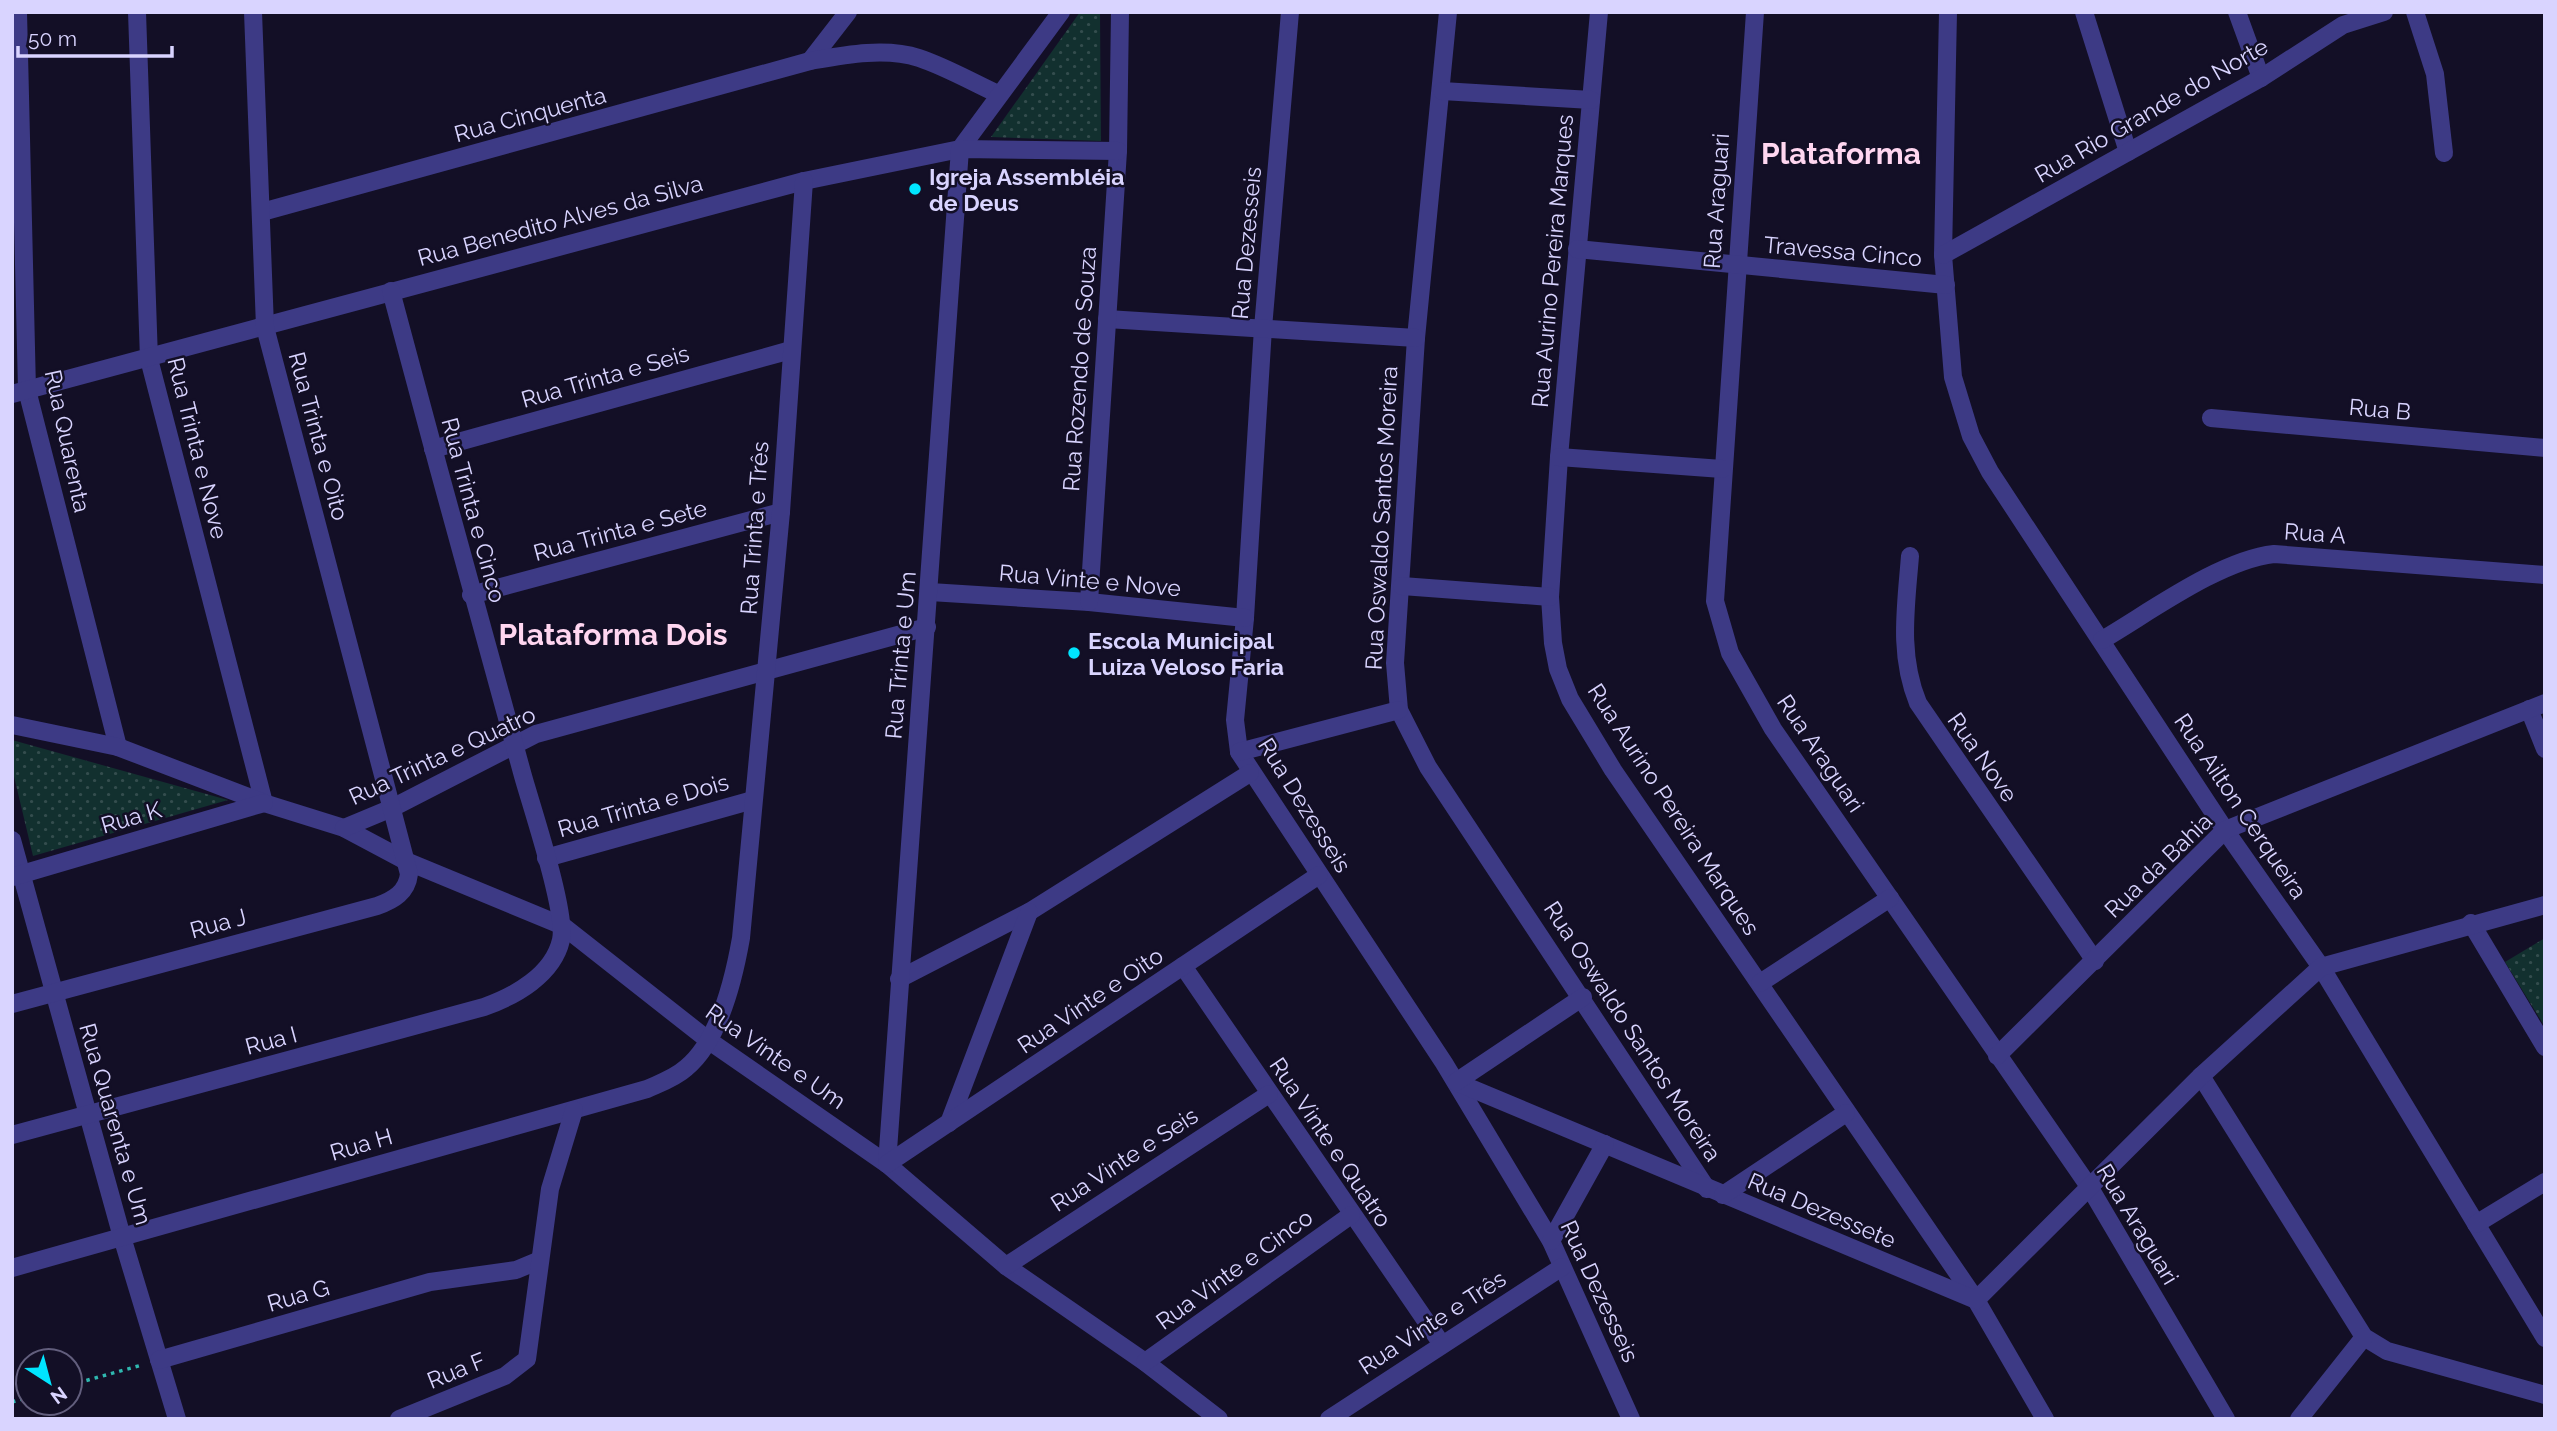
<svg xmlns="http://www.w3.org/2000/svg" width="2557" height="1431" viewBox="0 0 2557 1431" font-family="Raleway,sans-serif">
  <defs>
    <pattern id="grass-dots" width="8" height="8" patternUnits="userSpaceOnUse" patternTransform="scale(1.75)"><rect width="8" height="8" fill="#12302f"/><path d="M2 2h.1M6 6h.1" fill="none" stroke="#344d4e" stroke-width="1.8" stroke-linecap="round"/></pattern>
  </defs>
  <rect width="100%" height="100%" fill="#130f26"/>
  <!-- grass -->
  <g fill="url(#grass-dots)">
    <polygon points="1080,12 1100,12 1101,141 991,137"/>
    <polygon points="12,740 228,800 33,856 12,768"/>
    <polygon points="2545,938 2545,1027 2505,962"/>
  </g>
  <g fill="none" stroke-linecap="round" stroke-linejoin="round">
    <!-- path -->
    <g stroke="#2fb8b0" stroke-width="3.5" stroke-dasharray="3.5 5" stroke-linecap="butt">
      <polyline points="70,1385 142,1365"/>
      <polyline points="12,1402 28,1397"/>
    </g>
    <!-- minor -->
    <g stroke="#3d3a85" stroke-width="18">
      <polyline points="18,12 27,390 118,747"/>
      <polyline points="137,12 149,359 264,803"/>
      <polyline points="1290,12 1263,328 1245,618 1235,720 1239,752 1444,1063 1551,1241 1631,1419"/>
      <polyline points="1448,12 1416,338 1395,663 1399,710 1428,767 1707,1189"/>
      <polyline points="1599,12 1559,457 1550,597 1553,643 1558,669 1570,699 1613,770 1976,1300 2045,1419"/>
      <polyline points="1755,12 1715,601 1730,653 1773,729 2090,1188 2226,1419"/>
      <polyline points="1948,12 1943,255 1953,377 1971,436 1990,472 2225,830 2321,967 2545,1338"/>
      <polyline points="2084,12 2128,152"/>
      <polyline points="2237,12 2261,78"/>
      <polyline points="2415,12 2435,74 2444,153"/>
      <polyline points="810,61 848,12"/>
      <polyline points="1442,91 1591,100"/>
      <path d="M 262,212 L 810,61 C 844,55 885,47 919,58 C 946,67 972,82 998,94"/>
      <polyline points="1577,249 1946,285"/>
      <polyline points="1943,255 2261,78 2343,25 2384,12"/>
      <polyline points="1107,319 1416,338"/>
      <polyline points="12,394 804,181 960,149 1061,12"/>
      <polyline points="2211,418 2545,448"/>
      <polyline points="433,449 791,350"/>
      <polyline points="1559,457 1722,469"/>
      <path d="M 1910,556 C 1906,607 1898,654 1918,703 L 2095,961"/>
      <polyline points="1402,586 1550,597"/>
      <polyline points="930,592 1089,602 1245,618"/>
      <polyline points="471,595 781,512"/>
      <polyline points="1089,602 1118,151 1120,12"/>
      <path d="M 2102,640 C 2150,612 2220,560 2274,554 L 2545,575"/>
      <polyline points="2529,709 2545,749"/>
      <polyline points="12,725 118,747 264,803 344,828 406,861 563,926 708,1040 887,1164 1006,1266 1145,1362 1219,1419"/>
      <polyline points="1239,752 1399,710"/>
      <polyline points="344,828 392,808 536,734 927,627"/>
      <polyline points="12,840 122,1237 177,1419"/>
      <polyline points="546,858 753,800"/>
      <polyline points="12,877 264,803"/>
      <polyline points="2471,923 2545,1047"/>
      <polyline points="1183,966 1441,1343"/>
      <polyline points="899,979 1029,912 1250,773"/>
      <polyline points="1760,983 1890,898"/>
      <path d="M 12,1004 L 377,906 C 394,900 407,892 409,874 L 265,327 L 253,12"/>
      <polyline points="1997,1056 2225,830 2545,703"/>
      <polyline points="2201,1076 2364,1337 2387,1351 2545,1395"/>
      <polyline points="1456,1082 1976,1300 2201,1076 2321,967 2545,905"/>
      <polyline points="1456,1082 1583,997"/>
      <polyline points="949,1123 1029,912"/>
      <path d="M 12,1135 L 484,1007 C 515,996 553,975 561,940 C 567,913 532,808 523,776 C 478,614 434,453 391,291"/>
      <polyline points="887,1164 960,149 1118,151"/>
      <polyline points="887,1164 1319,875"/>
      <polyline points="1723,1195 1846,1113"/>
      <polyline points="2476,1224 2545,1182"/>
      <polyline points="1551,1241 1605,1144"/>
      <polyline points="1006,1266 1269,1094"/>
      <path d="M 12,1268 L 647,1089 C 660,1083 675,1078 686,1068 C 719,1041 734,978 741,938 L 781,512 L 804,181"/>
      <polyline points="159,1360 430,1282 516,1270 540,1260"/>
      <polyline points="1145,1362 1351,1215"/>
      <polyline points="399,1419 505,1376 527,1359 550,1189 574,1110"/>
      <polyline points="1329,1419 1562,1267"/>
      <polyline points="2299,1419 2364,1337"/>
    </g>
  </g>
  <!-- markers -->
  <g fill="#00e5ff" stroke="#130f26" stroke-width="2.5">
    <circle cx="915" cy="189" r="7"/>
    <circle cx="1074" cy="653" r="7"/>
  </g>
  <g text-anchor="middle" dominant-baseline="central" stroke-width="5" stroke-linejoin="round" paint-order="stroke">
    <!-- street labels -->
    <g font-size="23" fill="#d9d4ff" stroke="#130f26">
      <text transform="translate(2151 110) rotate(-30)">Rua Rio Grande do Norte</text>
      <text transform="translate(530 114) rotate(-15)">Rua Cinquenta</text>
      <text transform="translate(1716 201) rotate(-86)">Rua Araguari</text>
      <text transform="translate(560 220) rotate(-15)">Rua Benedito Alves da Silva</text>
      <text transform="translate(1246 243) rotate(-85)">Rua Dezesseis</text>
      <text transform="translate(1843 251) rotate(5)">Travessa Cinco</text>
      <text transform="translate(1552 261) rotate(-85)">Rua Aurino Pereira Marques</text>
      <text transform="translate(1079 369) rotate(-86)">Rua Rozendo de Souza</text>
      <text transform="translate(605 376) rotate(-16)">Rua Trinta e Seis</text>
      <text transform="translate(2380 409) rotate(5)">Rua B</text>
      <text transform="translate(319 436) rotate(75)">Rua Trinta e Oito</text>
      <text transform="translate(68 441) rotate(78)">Rua Quarenta</text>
      <text transform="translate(198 448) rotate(76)">Rua Trinta e Nove</text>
      <text transform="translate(474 510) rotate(75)">Rua Trinta e Cinco</text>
      <text transform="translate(1381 518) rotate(-87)">Rua Oswaldo Santos Moreira</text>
      <text transform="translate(754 528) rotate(-86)">Rua Trinta e Três</text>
      <text transform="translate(620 530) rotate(-15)">Rua Trinta e Sete</text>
      <text transform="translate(2315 533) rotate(4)">Rua A</text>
      <text transform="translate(1090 580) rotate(5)">Rua Vinte e Nove</text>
      <text transform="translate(900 655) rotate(-85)">Rua Trinta e Um</text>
      <text transform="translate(1821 753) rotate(56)">Rua Araguari</text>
      <text transform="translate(442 755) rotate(-25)">Rua Trinta e Quatro</text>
      <text transform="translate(1983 757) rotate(55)">Rua Nove</text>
      <text transform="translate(643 805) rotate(-16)">Rua Trinta e Dois</text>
      <text transform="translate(1305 805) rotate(58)">Rua Dezesseis</text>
      <text transform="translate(2241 806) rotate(56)">Rua Ailton Cerqueira</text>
      <text transform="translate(1674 809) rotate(57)">Rua Aurino Pereira Marques</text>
      <text transform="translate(131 817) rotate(-16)">Rua K</text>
      <text transform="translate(2158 865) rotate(-44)">Rua da Bahia</text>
      <text transform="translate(218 923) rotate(-15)">Rua J</text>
      <text transform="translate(1090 1000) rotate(-34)">Rua Vinte e Oito</text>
      <text transform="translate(1633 1031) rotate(57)">Rua Oswaldo Santos Moreira</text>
      <text transform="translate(271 1040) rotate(-15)">Rua I</text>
      <text transform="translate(776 1056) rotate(35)">Rua Vinte e Um</text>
      <text transform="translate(116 1124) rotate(74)">Rua Quarenta e Um</text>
      <text transform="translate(1331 1142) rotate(56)">Rua Vinte e Quatro</text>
      <text transform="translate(361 1144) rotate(-16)">Rua H</text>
      <text transform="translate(1124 1159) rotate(-33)">Rua Vinte e Seis</text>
      <text transform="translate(1822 1210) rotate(23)">Rua Dezessete</text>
      <text transform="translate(2138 1224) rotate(59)">Rua Araguari</text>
      <text transform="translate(1234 1269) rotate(-36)">Rua Vinte e Cinco</text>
      <text transform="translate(1600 1291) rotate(65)">Rua Dezesseis</text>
      <text transform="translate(298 1295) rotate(-16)">Rua G</text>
      <text transform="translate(1432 1322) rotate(-33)">Rua Vinte e Três</text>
      <text transform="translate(456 1370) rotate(-22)">Rua F</text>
    </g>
    <!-- poi labels -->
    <g font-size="23" font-weight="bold" fill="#d9d4ff" stroke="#130f26" text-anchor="start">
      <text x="929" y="176">Igreja Assembléia<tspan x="929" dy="26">de Deus</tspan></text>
      <text x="1088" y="640">Escola Municipal<tspan x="1088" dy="26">Luiza Veloso Faria</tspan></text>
    </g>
    <!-- district labels -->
    <g font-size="30" font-weight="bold" fill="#ffd6f0" stroke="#130f26">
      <text x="1841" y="153">Plataforma</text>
      <text x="613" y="634">Plataforma Dois</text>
    </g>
  </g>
  <!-- border -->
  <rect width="2557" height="1431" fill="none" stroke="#d9d4ff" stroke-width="28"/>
  <!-- north arrow -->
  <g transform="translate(49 1382) rotate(144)"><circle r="33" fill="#130f26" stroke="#625e7d" stroke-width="2"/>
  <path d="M0-5L12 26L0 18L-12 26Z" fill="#00e5ff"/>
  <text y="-10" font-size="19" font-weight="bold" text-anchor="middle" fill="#d9d4ff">N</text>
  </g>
  <!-- scale -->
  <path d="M18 46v10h154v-10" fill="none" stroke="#d9d4ff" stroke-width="3.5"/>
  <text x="28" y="46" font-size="21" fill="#d9d4ff" stroke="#130f26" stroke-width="5" paint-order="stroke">50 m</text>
</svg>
